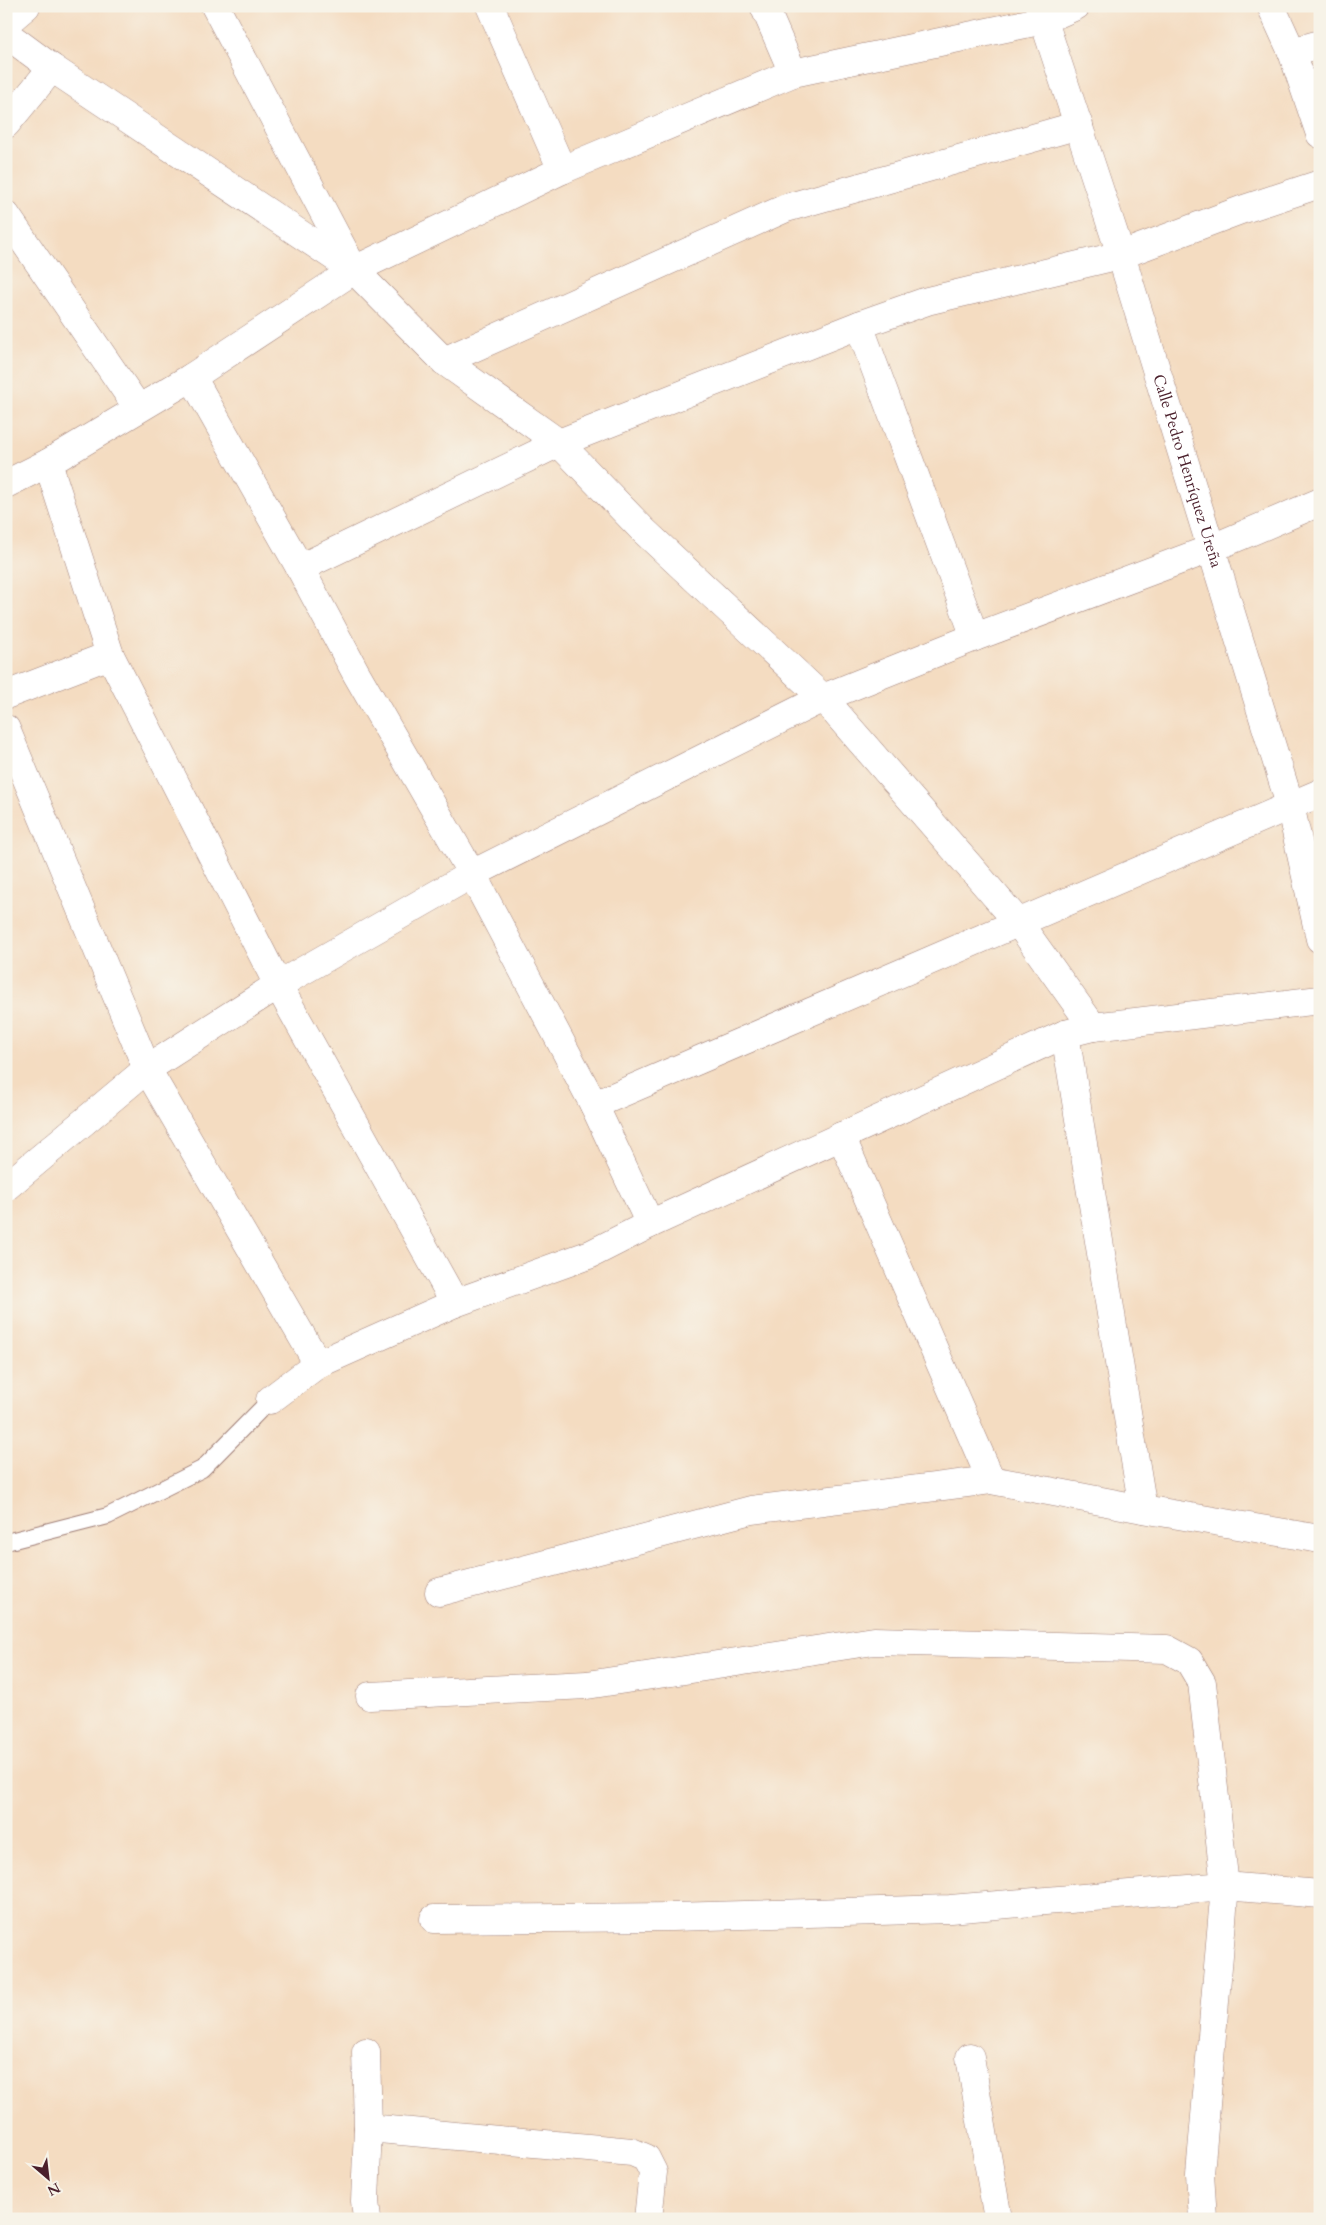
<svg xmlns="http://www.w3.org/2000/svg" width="1326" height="2225" viewBox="0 0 1326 2225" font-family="Cardo,serif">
  <rect width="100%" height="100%" fill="#f7f3e8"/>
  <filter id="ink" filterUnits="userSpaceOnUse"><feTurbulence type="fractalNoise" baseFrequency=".02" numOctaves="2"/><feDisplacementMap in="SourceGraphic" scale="10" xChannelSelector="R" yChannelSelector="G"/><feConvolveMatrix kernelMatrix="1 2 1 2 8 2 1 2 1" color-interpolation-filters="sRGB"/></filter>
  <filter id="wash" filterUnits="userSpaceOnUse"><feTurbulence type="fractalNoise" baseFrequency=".0096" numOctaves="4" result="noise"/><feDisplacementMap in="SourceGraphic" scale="20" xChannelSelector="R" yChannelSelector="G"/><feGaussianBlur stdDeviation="1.12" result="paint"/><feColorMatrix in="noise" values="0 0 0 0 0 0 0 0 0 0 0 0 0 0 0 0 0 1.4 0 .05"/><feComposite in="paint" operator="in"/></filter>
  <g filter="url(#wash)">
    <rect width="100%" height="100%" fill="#f4dcc1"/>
  </g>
  <g filter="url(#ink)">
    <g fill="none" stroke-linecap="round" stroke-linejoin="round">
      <defs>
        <polyline id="service" points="6,1542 108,1516 202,1469 270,1400"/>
        <g id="minor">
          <polyline points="215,6 352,266"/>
          <polyline points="490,6 562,170"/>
          <polyline points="764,6 793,73"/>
          <path id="s1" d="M 1039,6 L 1121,255 L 1290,805 L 1320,939"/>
          <polyline points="1271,6 1292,52 1320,134"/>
          <polyline points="6,23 26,6"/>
          <polyline points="6,34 52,68 354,270 444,361 559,443 643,530 823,698 1018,922 1093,1027"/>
          <polyline points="1292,52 1320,44"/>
          <polyline points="6,124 52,68"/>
          <polyline points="6,215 138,408"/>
          <polyline points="859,325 975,637"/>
          <polyline points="444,361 786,208 1079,125"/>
          <polyline points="192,377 300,568 356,673 472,874 594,1105 650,1224"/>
          <polyline points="48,463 110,655 278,985 455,1303"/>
          <polyline points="6,484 48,463 192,377 354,270 562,170 793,73 1044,20 1076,6"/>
          <polyline points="300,568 559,443 859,325 927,301 1121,255 1241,210 1320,184"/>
          <polyline points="6,695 110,655"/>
          <polyline points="6,729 147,1069 318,1364"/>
          <polyline points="1065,1034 1143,1509"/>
          <polyline points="594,1105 1320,793"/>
          <polyline points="841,1136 991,1480"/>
          <polyline points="6,1187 147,1069 278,985 472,874 823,698 975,637 1210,549 1320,502"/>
          <polyline points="270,1400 318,1364 455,1303 591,1254 650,1224 1065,1034 1093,1027 1320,1000"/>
          <polyline points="439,1592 751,1510 991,1480 1143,1509 1320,1539"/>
          <polyline points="370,1696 587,1685 874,1641 1167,1649 1189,1661 1202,1683 1225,1886 1200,2174 1203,2219"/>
          <polyline points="434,1919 672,1917 950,1909 1225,1886 1320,1894"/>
          <polyline points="366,2052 368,2128 365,2201 367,2219"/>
          <polyline points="970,2057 998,2219"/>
          <polyline points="368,2128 632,2152 646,2158 653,2172 648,2219"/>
        </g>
      </defs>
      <!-- service casing -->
      <use href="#service" stroke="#9f7e76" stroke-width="18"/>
      <!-- minor casing -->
      <use href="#minor" stroke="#9f7e76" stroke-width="29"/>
      <!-- service -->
      <use href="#service" stroke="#fff" stroke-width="16"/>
      <!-- minor -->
      <use href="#minor" stroke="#fff" stroke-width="28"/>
    </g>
  </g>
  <g text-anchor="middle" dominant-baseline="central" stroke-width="4.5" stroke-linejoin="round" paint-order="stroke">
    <!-- street labels -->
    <g font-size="16" fill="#4a1f2b" stroke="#f7f3e8">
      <text stroke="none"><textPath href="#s1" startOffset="488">Calle Pedro Henríquez Ureña</textPath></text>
    </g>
  </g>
  <!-- margin -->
  <rect width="1326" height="2225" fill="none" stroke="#f7f3e8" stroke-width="25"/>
  <!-- north arrow -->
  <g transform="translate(48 2178) rotate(152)" stroke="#f7f3e8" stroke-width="4" paint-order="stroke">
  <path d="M0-4L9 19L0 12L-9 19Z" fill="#4a1f2b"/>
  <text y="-8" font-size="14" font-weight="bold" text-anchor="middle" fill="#4a1f2b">N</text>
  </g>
</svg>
